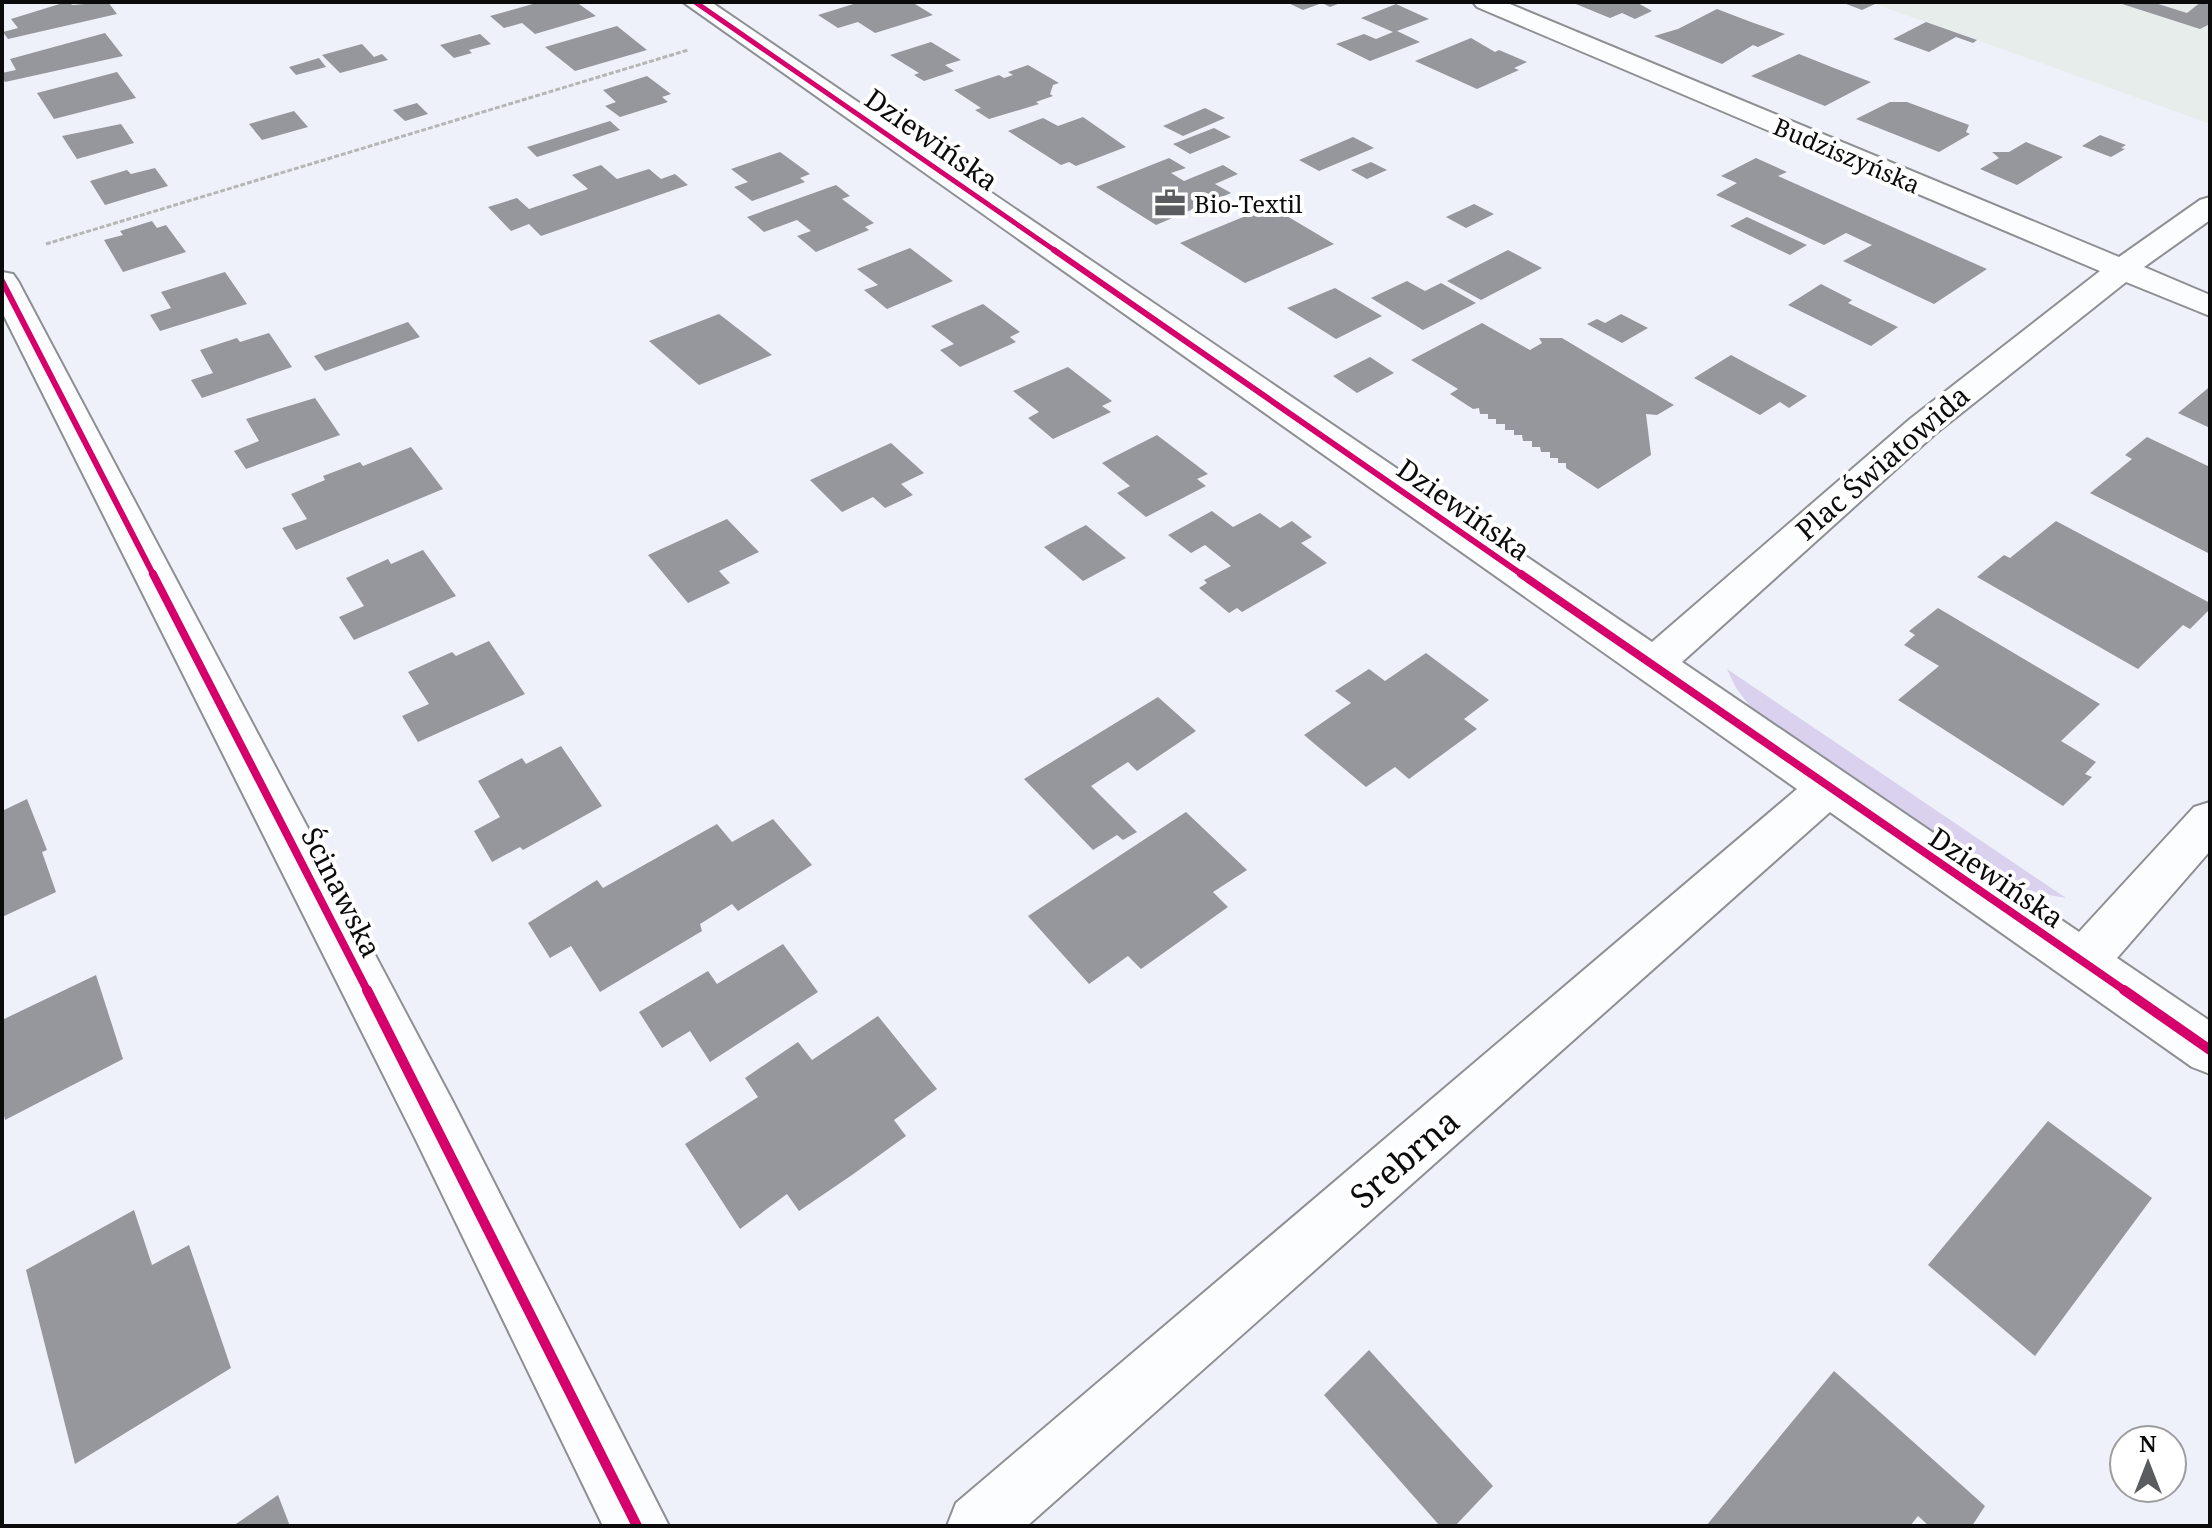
<svg xmlns="http://www.w3.org/2000/svg" width="2212" height="1528" viewBox="0 0 2212 1528" font-family="'Noto Serif',serif">
  <rect width="100%" height="100%" fill="#eef1fa"/>
  <!-- industrial -->
  <polygon fill="#e7edeb" points="1869,2 2210,2 2210,124 1977,40"/>
  <!-- green -->
  <polygon fill="#dad1ee" points="1727,669 2066,898 2032,892 1998,877 1752,709 1736,688"/>
  <!-- building -->
  <g fill="#95979c">
    <polygon points="66,2 73,5 108,2 117,14 8,39 3,32 18,28 11,19"/>
    <polygon points="540,2 576,2 596,16 535,34 522,23 504,28 490,16"/>
    <polygon points="860,2 920,2 915,4 933,15 875,33 858,22 838,28 818,15"/>
    <polygon points="1286,2 1343,2 1330,7 1322,3 1303,10"/>
    <polygon points="1571,2 1636,2 1652,11 1635,19 1622,13 1610,18"/>
    <polygon points="1841,2 1869,2 1875,4 1862,10"/>
    <polygon points="2152,2 2187,13 2201,2 2210,5 2210,24 2200,29 2119,3"/>
    <polygon points="1396,4 1429,19 1397,31 1420,42 1370,61 1336,44 1364,34 1376,39 1393,32 1361,18"/>
    <polygon points="1717,9 1751,22 1785,34 1758,47 1753,45 1722,64 1654,36 1678,29"/>
    <polygon points="1926,22 1977,40 1973,43 1956,37 1929,52 1893,39"/>
    <polygon points="617,26 647,50 575,71 545,47"/>
    <polygon points="105,33 123,56 5,82 2,77 2,73 16,70 10,59"/>
    <polygon points="480,34 491,44 469,50 472,53 454,58 440,45"/>
    <polygon points="1471,38 1495,52 1499,50 1527,62 1514,68 1519,70 1477,89 1415,61"/>
    <polygon points="931,42 961,60 945,65 954,71 924,81 914,75 919,73 890,55"/>
    <polygon points="362,44 374,57 382,54 388,60 340,73 322,55"/>
    <polygon points="1799,54 1834,68 1871,82 1825,106 1751,76"/>
    <polygon points="319,58 326,67 296,75 289,67"/>
    <polygon points="1028,65 1059,83 1053,85 1050,94 1053,96 1036,102 1039,104 989,119 975,110 981,108 954,90 999,75 1004,78 1013,75 1008,72"/>
    <polygon points="117,72 136,98 54,119 37,93"/>
    <polygon points="647,76 671,94 662,97 668,102 620,117 605,106 616,102 603,90"/>
    <polygon points="1890,102 1907,102 1969,125 1966,132 1970,134 1939,152 1856,119"/>
    <polygon points="417,103 428,114 405,121 393,110"/>
    <polygon points="1205,108 1225,118 1183,136 1163,126"/>
    <polygon points="294,111 308,127 262,140 249,124"/>
    <polygon points="1083,117 1126,147 1076,166 1069,162 1061,165 1008,131 1043,118 1058,126"/>
    <polygon points="610,121 620,130 537,157 527,147"/>
    <polygon points="121,124 134,143 77,159 62,136"/>
    <polygon points="1214,128 1231,137 1190,154 1173,144"/>
    <polygon points="2100,135 2126,145 2121,148 2125,149 2111,157 2082,146"/>
    <polygon points="1353,137 1374,148 1319,171 1299,160"/>
    <polygon points="2026,142 2063,157 2017,185 1980,169 1999,158 1992,152 2009,152"/>
    <polygon points="780,152 810,174 800,178 805,182 752,201 734,187 748,182 731,169"/>
    <polygon points="1169,158 1186,168 1171,173 1184,181 1223,165 1238,174 1215,184 1231,193 1156,225 1096,187"/>
    <polygon points="1756,158 1787,172 1778,176 1987,269 1934,304 1843,261 1872,245 1846,233 1824,245 1716,195 1737,183 1721,176"/>
    <polygon points="1371,162 1387,170 1367,179 1351,170"/>
    <polygon points="601,165 617,179 649,169 661,179 675,174 688,185 541,236 529,224 511,231 488,207 517,198 529,209 588,189 572,175"/>
    <polygon points="155,168 168,186 105,205 90,181 127,170 131,174"/>
    <polygon points="836,185 850,196 842,199 874,223 865,227 869,230 816,252 797,236 811,231 797,220 764,232 747,217"/>
    <polygon points="1474,204 1494,214 1466,228 1446,217"/>
    <polygon points="1270,206 1334,244 1245,283 1180,243"/>
    <polygon points="1747,217 1807,245 1790,255 1730,226"/>
    <polygon points="152,221 157,228 166,225 186,252 123,272 104,240 123,235 120,231"/>
    <polygon points="910,248 953,281 887,309 864,290 878,285 857,269"/>
    <polygon points="1508,250 1542,268 1481,300 1447,281"/>
    <polygon points="225,272 247,304 160,331 150,315 171,308 161,292"/>
    <polygon points="1407,281 1425,291 1441,283 1476,303 1423,330 1371,298"/>
    <polygon points="1821,284 1852,300 1848,303 1898,327 1871,346 1788,305"/>
    <polygon points="1335,288 1382,316 1336,339 1287,308"/>
    <polygon points="983,304 1020,332 1010,337 1016,342 960,367 940,350 954,344 931,326"/>
    <polygon points="719,314 772,355 699,385 649,341"/>
    <polygon points="1621,314 1648,328 1622,343 1587,324 1597,319 1605,323"/>
    <polygon points="408,322 420,337 325,371 314,356"/>
    <polygon points="1482,323 1530,350 1542,343 1539,338 1562,338 1674,405 1657,415 1646,414 1651,455 1598,489 1566,468 1566,463 1558,463 1558,458 1550,458 1550,452 1541,452 1540,447 1532,447 1532,441 1523,441 1522,435 1514,435 1514,430 1505,430 1505,424 1496,424 1496,419 1488,419 1488,414 1480,414 1479,408 1473,409 1450,394 1458,389 1411,360"/>
    <polygon points="269,333 292,367 202,398 191,380 213,373 200,350 237,338 240,342"/>
    <polygon points="1731,355 1807,396 1789,408 1780,402 1760,415 1694,378"/>
    <polygon points="1370,357 1394,373 1357,393 1333,376"/>
    <polygon points="1068,367 1112,401 1102,406 1111,412 1053,439 1028,418 1039,412 1013,391"/>
    <polygon points="2210,386 2210,428 2178,413 2207,389"/>
    <polygon points="315,398 340,435 246,469 234,451 259,441 246,419"/>
    <polygon points="1157,435 1208,474 1197,479 1206,486 1146,517 1117,493 1130,486 1102,463"/>
    <polygon points="2147,437 2210,467 2210,554 2090,493 2132,459 2125,455"/>
    <polygon points="891,443 924,473 901,484 913,495 885,508 873,497 842,512 810,480"/>
    <polygon points="411,447 443,489 296,550 282,528 307,519 291,494 325,480 323,476 360,462 363,466"/>
    <polygon points="1212,511 1233,527 1260,513 1280,528 1292,521 1312,537 1301,543 1327,563 1242,612 1237,608 1229,613 1199,588 1207,583 1204,580 1231,566 1205,545 1191,553 1168,535"/>
    <polygon points="727,519 759,552 719,571 730,583 688,603 648,555"/>
    <polygon points="2056,521 2210,603 2210,609 2190,629 2183,625 2138,669 1977,577 2004,555 2010,558"/>
    <polygon points="1086,525 1126,558 1083,581 1044,547"/>
    <polygon points="423,550 456,596 354,640 339,617 364,606 346,578 388,559 391,564"/>
    <polygon points="1938,608 2100,704 2061,741 2096,762 2085,774 2092,777 2063,806 1898,700 1939,666 1904,645 1915,635 1909,631"/>
    <polygon points="489,641 525,694 418,742 402,716 429,704 408,672 452,652 456,656"/>
    <polygon points="1426,653 1489,700 1464,719 1477,729 1409,779 1395,767 1366,787 1304,735 1351,703 1335,691 1369,669 1385,681"/>
    <polygon points="1158,697 1196,731 1137,771 1128,762 1091,786 1137,832 1123,840 1117,835 1093,850 1024,779"/>
    <polygon points="561,746 602,806 523,850 520,847 492,862 474,831 500,817 478,781 522,758 526,764"/>
    <polygon points="27,799 47,850 42,852 56,892 2,917 2,811"/>
    <polygon points="1186,812 1247,870 1213,892 1228,907 1141,969 1128,956 1089,984 1028,916"/>
    <polygon points="773,819 812,865 738,911 732,904 700,924 702,931 600,992 571,946 550,958 528,923 597,880 603,888 717,824 732,842"/>
    <polygon points="783,944 818,992 710,1062 690,1031 662,1048 639,1012 708,971 717,984"/>
    <polygon points="96,975 123,1059 5,1120 2,1106 2,1020"/>
    <polygon points="878,1016 937,1089 894,1120 906,1136 852,1175 799,1211 787,1194 740,1229 685,1144 758,1097 745,1078 798,1042 812,1060"/>
    <polygon points="2048,1121 2152,1198 2035,1356 1928,1265"/>
    <polygon points="134,1210 152,1265 189,1245 231,1368 75,1464 26,1270"/>
    <polygon points="1369,1350 1493,1486 1455,1526 1440,1526 1324,1395"/>
    <polygon points="1834,1371 1985,1506 1972,1526 1929,1526 1918,1516 1910,1526 1706,1526"/>
    <polygon points="278,1495 290,1526 233,1526"/>
  </g>
  <g fill="none" stroke-linecap="round" stroke-linejoin="round">
    <defs>
      <g id="minor">
        <polygon points="683,2 711,2 1652,642 1910,419 2100,271 1477,7 1473,2 1505,2 2119,257 2200,200 2210,197 2210,220 2144,267 2210,295 2210,316 2126,282 1935,434 1682,662 2079,932 2194,807 2210,802 2210,851 2117,958 2210,1021 2210,1074 2192,1067 1830,812 1027,1526 947,1526 956,1503 1797,789"/>
        <polygon points="2,272 13,274 18,281 453,1102 669,1526 603,1526 415,1138 2,312"/>
      </g>
    </defs>
    <!-- minor casing -->
    <use href="#minor" stroke="#8d8f93" stroke-width="4"/>
    <!-- path -->
    <polyline stroke="#b5b6b7" stroke-width="3" stroke-dasharray="5 2" stroke-linecap="butt" points="46,244 688,50"/>
    <!-- minor -->
    <use href="#minor" fill="#fcfdfe" fill-rule="evenodd"/>
    <defs>
      <polyline id="cycleway-far3" points="695,2 1057,252"/>
      <g id="cycleway-far2">
        <polyline points="1054,250 1524,576"/>
        <polyline points="2,281 154,576"/>
      </g>
      <g id="cycleway-far1">
        <polyline points="153,574 368,992"/>
        <polyline points="1521,574 2127,992"/>
      </g>
      <g id="cycleway">
        <polyline points="367,990 637,1526"/>
        <polyline points="2124,990 2210,1050"/>
      </g>
    </defs>
    <!-- cycleway-far3 casing -->
    <use href="#cycleway-far3" stroke="#fff" stroke-width="8"/>
    <!-- cycleway-far2 casing -->
    <use href="#cycleway-far2" stroke="#fff" stroke-width="10"/>
    <!-- cycleway-far1 casing -->
    <use href="#cycleway-far1" stroke="#fff" stroke-width="13"/>
    <!-- cycleway casing -->
    <use href="#cycleway" stroke="#fff" stroke-width="15"/>
    <!-- cycleway-far3 -->
    <use href="#cycleway-far3" stroke="#d6006c" stroke-width="5"/>
    <!-- cycleway-far2 -->
    <use href="#cycleway-far2" stroke="#d6006c" stroke-width="6"/>
    <!-- cycleway-far1 -->
    <use href="#cycleway-far1" stroke="#d6006c" stroke-width="8"/>
    <!-- cycleway -->
    <use href="#cycleway" stroke="#d6006c" stroke-width="10"/>
  </g>
  <!-- icons -->
  <defs>
    <symbol id="office-bare" viewBox="-9 -9 18 18"><path d="M-6-3h4V-5.5h4V-3h4V5H-6ZM-1-4.5V-3h2v-1.5ZM-6 0V1H6V0Z" fill="#5a5c5f" stroke="#fff" stroke-width="2.5" paint-order="stroke"/></symbol>
  </defs>
  <g fill-rule="evenodd">
    <use href="#office-bare" x="1148" y="181" width="44" height="44"/>
  </g>
  <g text-anchor="middle" dominant-baseline="central" stroke-width="8" stroke-linejoin="round" paint-order="stroke">
    <!-- far-street labels -->
    <g font-size="24" fill="#0b0b0b" stroke="#fff">
      <text transform="translate(1847 155) rotate(23)">Budziszyńska</text>
    </g>
    <!-- far-poi labels -->
    <g font-size="24" fill="#0b0b0b" stroke="#fff" text-anchor="start">
      <text x="1194" y="203">Bio-Textil</text>
    </g>
    <!-- street labels -->
    <g font-size="28" fill="#0b0b0b" stroke="#fff">
      <text transform="translate(932 139) rotate(35)">Dziewińska</text>
      <text transform="translate(1882 462) rotate(-41)">Plac Światowida</text>
      <text transform="translate(1464 509) rotate(35)">Dziewińska</text>
      <text transform="translate(1997 877) rotate(34)">Dziewińska</text>
      <text transform="translate(342 892) rotate(63)">Ścinawska</text>
    </g>
    <!-- near-street labels -->
    <g font-size="34" fill="#0b0b0b" stroke="#fff">
      <text transform="translate(1404 1158) rotate(-41)">Srebrna</text>
    </g>
  </g>
  <!-- border -->
  <rect width="2212" height="1528" fill="none" stroke="#0b0b0b" stroke-width="8"/>
  <!-- north arrow -->
  <g transform="translate(2148 1464)"><circle r="38" fill="#ffffff" stroke="#9d9d9d" stroke-width="2"/>
  <path d="M0-6L14 30L0 20L-14 30Z" fill="#5a5c5f"/>
  <text y="-12" font-size="22" font-weight="bold" text-anchor="middle" fill="#0b0b0b">N</text>
  </g>
</svg>
